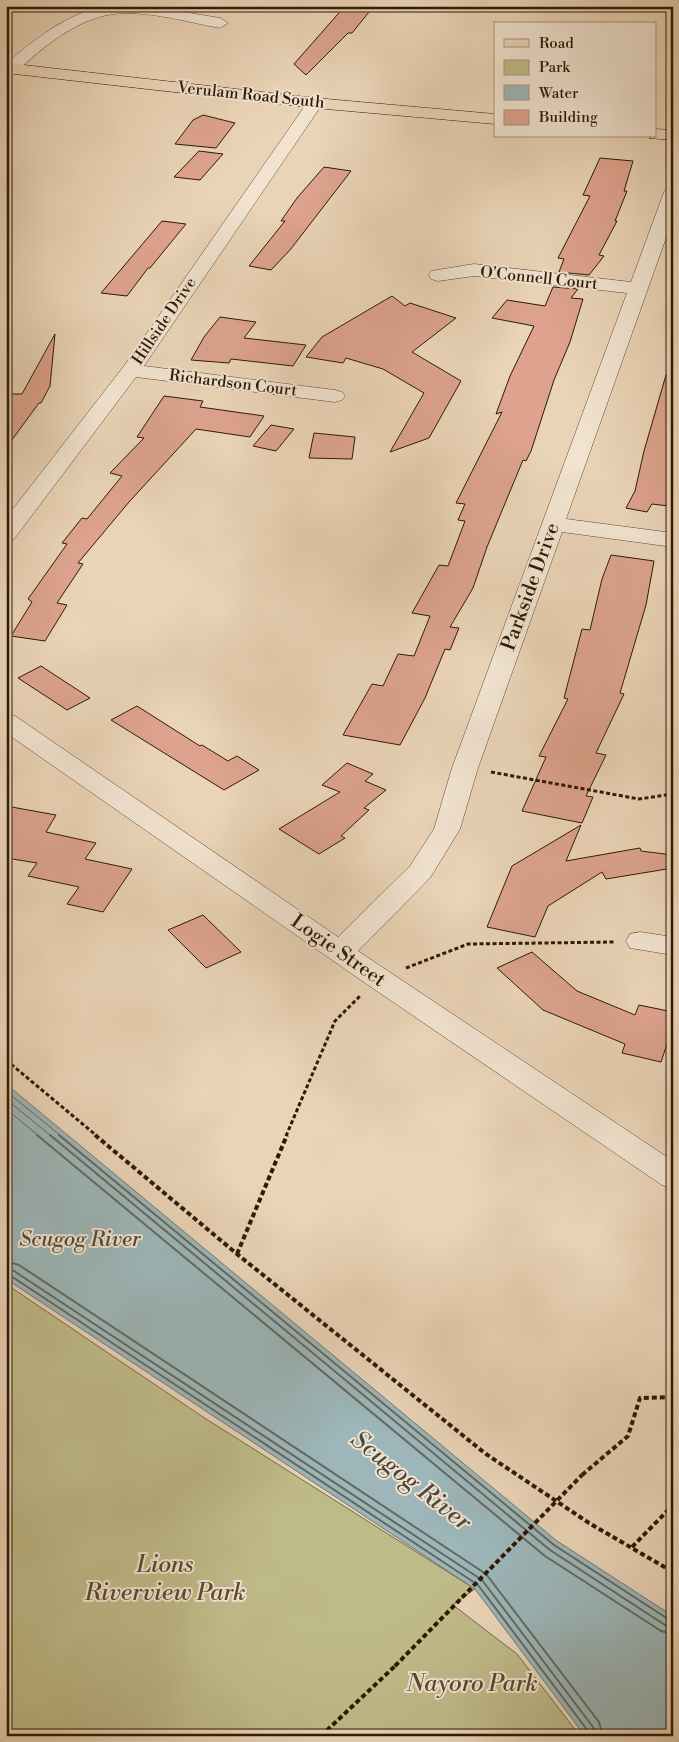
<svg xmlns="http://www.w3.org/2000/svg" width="679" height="1742" viewBox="0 0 679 1742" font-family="'Libre Bodoni',serif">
  <rect width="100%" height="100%" fill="#ead4b7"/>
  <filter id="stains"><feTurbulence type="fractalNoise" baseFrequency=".004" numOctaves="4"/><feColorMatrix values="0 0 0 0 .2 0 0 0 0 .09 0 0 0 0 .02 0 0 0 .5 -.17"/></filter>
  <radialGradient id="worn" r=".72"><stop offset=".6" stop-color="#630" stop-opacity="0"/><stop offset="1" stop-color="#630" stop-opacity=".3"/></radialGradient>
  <!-- green -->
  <polygon fill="#bfbb89" stroke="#766a47" points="6,1284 203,1417 475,1589 453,1605 517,1654 580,1736 6,1736"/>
  <!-- water -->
  <polygon fill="#9cb6b9" stroke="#707871" points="6,1084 557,1541 673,1616 673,1736 585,1736 475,1589 6,1279"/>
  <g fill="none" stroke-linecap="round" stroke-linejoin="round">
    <!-- shore-far1 -->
    <g stroke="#64685f" stroke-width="1">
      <polyline points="6,1091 61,1136"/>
      <polyline points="6,1099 51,1136"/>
      <polyline points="6,1109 39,1136"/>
    </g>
    <!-- shore -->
    <g stroke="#64685f" stroke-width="2">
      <polyline points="37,1135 545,1556 661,1631 673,1634"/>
      <polyline points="50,1135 550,1550 665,1625 673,1627"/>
      <polyline points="59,1135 554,1545 668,1619 673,1620"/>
      <polyline points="6,1261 19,1265 486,1574 599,1722 603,1736"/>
      <polyline points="6,1269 14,1271 482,1580 593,1727 595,1736"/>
      <polyline points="6,1275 11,1276 478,1585 588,1731 589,1736"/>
    </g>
  </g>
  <!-- building -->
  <g fill="#dda38e" stroke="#2d1a05">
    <polygon points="345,6 374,6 352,33 348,33 306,75 294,64"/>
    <polygon points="203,115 235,123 216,148 175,144 193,120"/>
    <polygon points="199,151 223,154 200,180 174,177"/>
    <polygon points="600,158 633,161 624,191 627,191 615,221 617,221 599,255 604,256 589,275 559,272 564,259 558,258 590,196 583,195"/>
    <polygon points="324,167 351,171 290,250 271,270 249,266 285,221 281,221 297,198"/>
    <polygon points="162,221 186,224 150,268 148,268 127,296 101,293"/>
    <polygon points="553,287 578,289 571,298 583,299 570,342 554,380 531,451 526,461 523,460 487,547 473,588 450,627 459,628 450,650 445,649 425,698 400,745 343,735 372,684 383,686 398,654 414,656 430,616 412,613 439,565 448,566 465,521 458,520 465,504 456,503 502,412 496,414 510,376 534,326 492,318 507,300 545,306"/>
    <polygon points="392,296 405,306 410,303 456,318 412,352 461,381 429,438 390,452 424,393 383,369 346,358 343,363 306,357 322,337"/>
    <polygon points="220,317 256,322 244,338 306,345 293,366 231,359 229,363 191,360 204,337"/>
    <polygon points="55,334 50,386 41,403 39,403 6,448 6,402 10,394 22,394"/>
    <polygon points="666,375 673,376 673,497 668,506 652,504 647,512 626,508 635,491 644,451"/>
    <polygon points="164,396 203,401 200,407 264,416 250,437 196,429 129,502 78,563 83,564 57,603 67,605 45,641 11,636 32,602 28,599 67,544 62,543 82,518 87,519 122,476 110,473 144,438 137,437"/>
    <polygon points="271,425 294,429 276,451 253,446"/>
    <polygon points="314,433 355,437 352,459 309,458"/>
    <polygon points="611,555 654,561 646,605 620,693 624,694 596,753 606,755 586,796 593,797 582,823 522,811 546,757 539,756 568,699 564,698 582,629 590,630 602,579"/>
    <polygon points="41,666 90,698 67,710 18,678"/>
    <polygon points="137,706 200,746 202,745 228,761 237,756 259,770 224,790 111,720"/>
    <polygon points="347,763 373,774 365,781 386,790 364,808 369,810 341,836 345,838 319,854 279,829 340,792 322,785"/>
    <polygon points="6,806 56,815 46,832 96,843 85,859 132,869 103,912 67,904 79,887 28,876 37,863 6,858"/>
    <polygon points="581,825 566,861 640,848 641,851 673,855 673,868 606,879 602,872 548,906 535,937 487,927 512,866"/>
    <polygon points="203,915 241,952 206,968 168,930"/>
    <polygon points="532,952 577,991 635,1015 639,1005 673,1012 673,1026 661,1062 622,1053 625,1044 543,1010 497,968"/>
  </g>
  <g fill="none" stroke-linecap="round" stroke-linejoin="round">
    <defs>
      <g id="minor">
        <path d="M 102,6 L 147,6 L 220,18 L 228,23 L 220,28 C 186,22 137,7 103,16 C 68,25 37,52 12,76 L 6,78 L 6,64 C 34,39 65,16 102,6 Z"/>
        <polygon points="315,98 321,100 323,103 144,366 335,390 342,392 345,396 342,400 335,402 136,377 14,539 6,541 6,518 124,366 309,100"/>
        <polygon points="673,187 673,218 566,519 673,533 673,547 562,532 478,768 460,829 430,878 358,951 673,1161 673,1189 662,1185 368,985 6,733 6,713 15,716 338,937 410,866 434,829 452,768 627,293 474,276 438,281 431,279 429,275 431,271 474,264 631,282 664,192 667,188"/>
        <polygon points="640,932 673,937 673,955 630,948 626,941 630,934"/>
      </g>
      <g id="major">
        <polygon points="6,63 315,98 495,114 495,124 315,108 6,73"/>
        <polygon points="655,129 673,130 673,140 649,138 655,136"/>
      </g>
    </defs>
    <!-- minor casing -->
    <use href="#minor" stroke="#5c4832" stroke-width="1"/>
    <!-- major casing -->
    <use href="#major" stroke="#2d1a05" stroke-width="1"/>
    <!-- path-far1 -->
    <g stroke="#2d1a05" stroke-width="3" stroke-dasharray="4 2.5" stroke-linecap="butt">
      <polyline points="491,772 639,799 673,794"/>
      <polyline points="406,968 468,944 615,942"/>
      <polyline points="6,1060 97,1136"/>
      <polyline points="286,1136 335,1021 361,995"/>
    </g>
    <!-- path -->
    <g stroke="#2d1a05" stroke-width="4" stroke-dasharray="5 3" stroke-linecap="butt">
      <polyline points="95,1135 237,1254 486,1454 589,1523 673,1572"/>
      <polyline points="237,1254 287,1135"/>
      <polyline points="582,1475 628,1436 640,1398 673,1397"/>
      <polyline points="632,1547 673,1505"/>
      <polyline points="321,1736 395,1666"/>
    </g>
    <!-- minor -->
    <use href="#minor" fill="#f1e3d0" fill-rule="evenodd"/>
    <!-- major -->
    <use href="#major" fill="#ead4b7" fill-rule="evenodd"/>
    <!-- path-bridge -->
    <polyline stroke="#2d1a05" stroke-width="4" stroke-dasharray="5 3" stroke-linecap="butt" points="395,1666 582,1475"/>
  </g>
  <g text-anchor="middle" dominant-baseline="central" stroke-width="4" stroke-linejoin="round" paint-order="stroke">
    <!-- far-street labels -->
    <g font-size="16" fill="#2d1a05" stroke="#f1e3d0">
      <text transform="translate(251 95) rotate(6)">Verulam Road South</text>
      <text transform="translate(539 278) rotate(6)">O'Connell Court</text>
      <text transform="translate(164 321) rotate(-56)">Hillside Drive</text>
      <text transform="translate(233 383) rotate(7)">Richardson Court</text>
    </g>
    <!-- street labels -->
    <g font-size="20" fill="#2d1a05" stroke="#f1e3d0">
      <text transform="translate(531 587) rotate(-70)">Parkside Drive</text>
      <text transform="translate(338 951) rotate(35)">Logie Street</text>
    </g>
    <!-- water labels -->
    <g font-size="21" font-style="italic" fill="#4e493b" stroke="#f1e3d0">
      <text x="80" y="1240">Scugog River</text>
    </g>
    <!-- near-park labels -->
    <g font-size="24" font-style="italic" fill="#594a2d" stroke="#f1e3d0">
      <text x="165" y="1565">Lions<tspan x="165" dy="28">Riverview Park</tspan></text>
      <text x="472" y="1684">Nayoro Park</text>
    </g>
    <!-- near-water labels -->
    <g font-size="25" font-style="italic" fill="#4e493b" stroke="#f1e3d0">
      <text transform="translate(411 1481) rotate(38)">Scugog River</text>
    </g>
  </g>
  <!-- margin -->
  <rect width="679" height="1742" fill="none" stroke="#ead4b7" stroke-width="25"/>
  <rect x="8" y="8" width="664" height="1727" fill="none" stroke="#2d1a05" stroke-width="2.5"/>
  <rect x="12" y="12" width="654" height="1717" fill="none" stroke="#2d1a05"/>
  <!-- legend -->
  <rect x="494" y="22" width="162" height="115" fill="#f1e3d0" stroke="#a3937f"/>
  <rect x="504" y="39" width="25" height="8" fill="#ead4b7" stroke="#a3937f"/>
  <text x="539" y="48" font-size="15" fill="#2d1a05">Road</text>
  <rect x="504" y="60" width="25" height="15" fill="#bfbb89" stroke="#a3937f"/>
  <text x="539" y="72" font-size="15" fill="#2d1a05">Park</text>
  <rect x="504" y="85" width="25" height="15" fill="#9cb6b9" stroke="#a3937f"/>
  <text x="539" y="98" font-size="15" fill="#2d1a05">Water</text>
  <rect x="504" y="110" width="25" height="15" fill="#dda38e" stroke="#a3937f"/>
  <text x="539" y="122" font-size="15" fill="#2d1a05">Building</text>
  <rect width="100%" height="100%" filter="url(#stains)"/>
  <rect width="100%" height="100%" fill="url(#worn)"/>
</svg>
